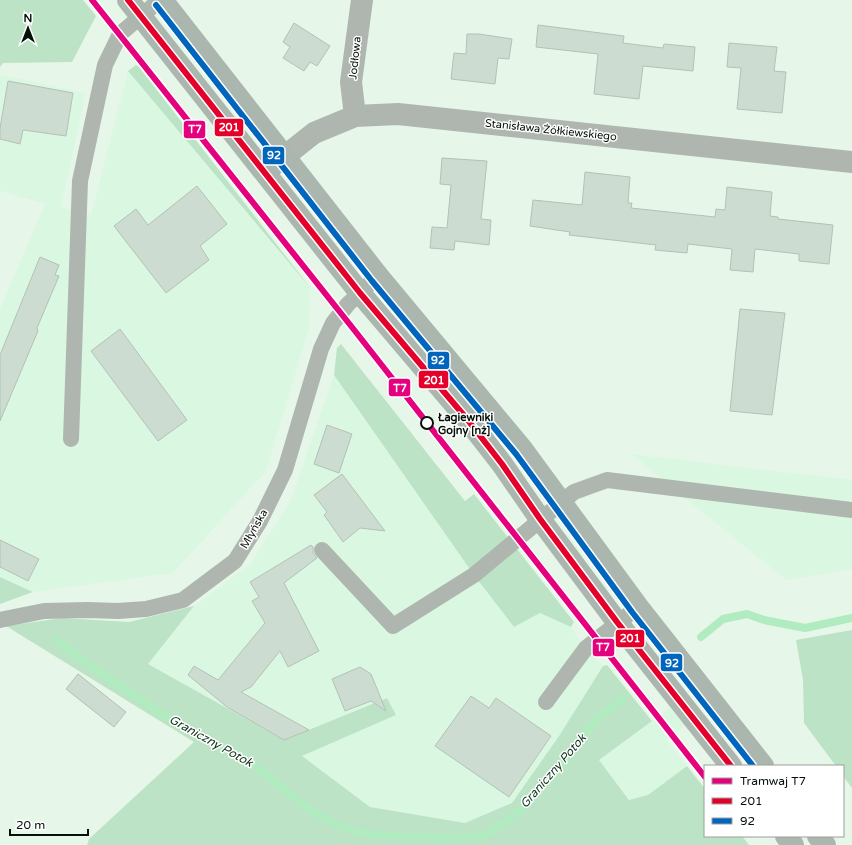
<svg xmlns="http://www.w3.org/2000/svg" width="852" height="845" viewBox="0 0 852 845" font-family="'Varela Round',sans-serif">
  <rect width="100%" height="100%" fill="#e6f7e9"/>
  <!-- built -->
  <g fill="#daf8e1">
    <polygon points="128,71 310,288 309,328 266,471 173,573 33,592 0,577 0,309 45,204 0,191 0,77 1,75 86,93 61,207 91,215"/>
    <polygon points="334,375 474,575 514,627 540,613 571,627 586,648 603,666 559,736 512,804 465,823 370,807 302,756 396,715 387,698 284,740 148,664 194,606 250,564 290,502"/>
    <polygon points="631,454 852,480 852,569 786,580"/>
    <polygon points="674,705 688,723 666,740 687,766 648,795 630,800 599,760"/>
  </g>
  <!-- green -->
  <g fill="#bde3c6">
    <polygon points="0,0 83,0 96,16 72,62 3,63 0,67"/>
    <polygon points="136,65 139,67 312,290 128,71"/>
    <polygon points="341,344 465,501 474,494 574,622 571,627 540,613 514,627 474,575 334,375 337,348"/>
    <polygon points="0,577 33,592 0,604"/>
    <polygon points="194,606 148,664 284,740 387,698 396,715 302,756 370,807 465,823 512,803 559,736 603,666 607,665 652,721 599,760 629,800 648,795 687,766 705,789 705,836 742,836 749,845 87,845 89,839 194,742 6,626 62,618 129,622"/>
    <polygon points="852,630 852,788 843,776 843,766 836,766 804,723 803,680 796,640"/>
  </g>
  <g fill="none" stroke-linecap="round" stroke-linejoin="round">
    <!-- stream -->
    <g stroke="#b1ebc0" stroke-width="8">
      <polyline points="701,637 723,619 747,614 764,620 805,628 852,618"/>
      <polyline points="56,640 91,666 178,725 249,761 307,808 333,823 353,831 376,835 436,838 481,837 504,823 523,808 555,773 598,718 623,699"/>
    </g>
  </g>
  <!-- building -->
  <g fill="#cddcd0" stroke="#b4c1b6">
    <polygon points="294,23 330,46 317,66 310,62 304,71 283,58 290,47 283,42"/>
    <polygon points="538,25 624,36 623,43 663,48 664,44 695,47 693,71 643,66 639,99 594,94 598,54 536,47"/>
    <polygon points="467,34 479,34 512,39 509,59 498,58 495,84 451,79 454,53 466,54"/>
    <polygon points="729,43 777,47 774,71 786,72 782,113 737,109 741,68 727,67"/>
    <polygon points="8,81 73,93 66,136 23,130 20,144 0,139 0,128"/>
    <polygon points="442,158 487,161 481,219 491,220 489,245 455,241 454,250 430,248 432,227 447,228 451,185 440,184"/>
    <polygon points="585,172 630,177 628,203 632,203 631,208 715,217 716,209 725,210 727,187 772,192 770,216 778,217 778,219 833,225 829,264 799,261 799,254 755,249 753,272 730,270 732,249 688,244 687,253 655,250 656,245 569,235 570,232 530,226 533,200 582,205"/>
    <polygon points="197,186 227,224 200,246 209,260 166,293 114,226 136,209 148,225"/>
    <polygon points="40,257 59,265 55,275 59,276 37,328 38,331 0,421 0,355"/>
    <polygon points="740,309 785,313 772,415 730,411"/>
    <polygon points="120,329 187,420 158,441 91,351"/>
    <polygon points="327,425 352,434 339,473 314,464"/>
    <polygon points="342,474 385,531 360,528 343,542 324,515 327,512 314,495"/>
    <polygon points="0,540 39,559 28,581 0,567"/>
    <polygon points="311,545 313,547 313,553 317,558 284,583 319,651 288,667 280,651 251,687 241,692 309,730 284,740 227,707 188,675 194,666 218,680 265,623 252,601 259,597 250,582"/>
    <polygon points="360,667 371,674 386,711 371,701 345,711 332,679"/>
    <polygon points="78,674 126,712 114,727 66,689"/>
    <polygon points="471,696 489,708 496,698 551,736 509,797 435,746"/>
  </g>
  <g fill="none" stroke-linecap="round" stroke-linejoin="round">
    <!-- lane -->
    <g stroke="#afb6b0" stroke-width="16">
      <polyline points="71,439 80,181 105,65 120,34 160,0"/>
      <polyline points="322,550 393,626 474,575 574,492 607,480 852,510"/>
      <polyline points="0,620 44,611 87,610 118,611 146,609 183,600 235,561 260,521 285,470 321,349 333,323 348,304 378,276"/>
      <polyline points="546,702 586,648 638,607"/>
    </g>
    <!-- street -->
    <g stroke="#afb6b0" stroke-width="22">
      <polyline points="355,116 351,82 362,0"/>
      <polyline points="265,172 314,133 355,116 398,114 852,162"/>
    </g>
    <!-- secondary -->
    <g stroke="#abb6ae" stroke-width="22">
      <polyline points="128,0 360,293 467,419 502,464 540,519 617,622 731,766"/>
      <polyline points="162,0 378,276 522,449 638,607 763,766"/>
      <polyline points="786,836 793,845"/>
      <polyline points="818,836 825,845"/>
    </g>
    <defs>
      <polyline id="bus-1" points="128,0 360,293 467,419 502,464 540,519 617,622 731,766"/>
      <polyline id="bus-2" points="156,5 372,281 516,454 632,612 753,766"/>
    </defs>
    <!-- bus-1 casing -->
    <use href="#bus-1" stroke="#fff" stroke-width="9"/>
    <!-- bus-2 casing -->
    <use href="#bus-2" stroke="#fff" stroke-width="9"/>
    <!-- bus-1 -->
    <use href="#bus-1" stroke="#e4002b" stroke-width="6"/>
    <!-- bus-2 -->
    <use href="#bus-2" stroke="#0065bd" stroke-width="6"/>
    <defs>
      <polyline id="tram-1" points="92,0 355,331 705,777"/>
    </defs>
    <!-- tram-1 casing -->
    <use href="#tram-1" stroke="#fff" stroke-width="9"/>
    <!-- tram-1 -->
    <use href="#tram-1" stroke="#e5007d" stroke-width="6"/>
  </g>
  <!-- markers -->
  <circle fill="#fff" stroke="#051008" stroke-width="2" cx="427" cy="423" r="6"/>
  <g text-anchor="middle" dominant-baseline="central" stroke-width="3" stroke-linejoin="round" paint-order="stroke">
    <!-- street labels -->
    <g font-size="11" fill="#051008" stroke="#fff">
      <text transform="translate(355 58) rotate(-84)">Jodłowa</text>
      <text transform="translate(551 130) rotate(6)">Stanisława Żółkiewskiego</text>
      <text transform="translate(254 529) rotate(-60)">Młyńska</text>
    </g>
    <!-- stop labels -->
    <g font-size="11" font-weight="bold" fill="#051008" stroke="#fff" text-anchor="start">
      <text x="438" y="417">Łagiewniki<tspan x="438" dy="13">Gojny [nż]</tspan></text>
    </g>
    <!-- water labels -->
    <g font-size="12" font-style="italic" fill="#12321c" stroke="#fff">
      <text transform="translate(211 741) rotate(29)">Graniczny Potok</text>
      <text transform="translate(553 771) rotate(-49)">Graniczny Potok</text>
    </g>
  </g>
  <g stroke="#fff" stroke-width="1.5">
    <rect x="214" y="118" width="30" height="19" rx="4" fill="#e4002b"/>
    <rect x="183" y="120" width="23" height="19" rx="4" fill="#e5007d"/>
    <rect x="262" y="146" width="23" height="19" rx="4" fill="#0065bd"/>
    <rect x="427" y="351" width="23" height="19" rx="4" fill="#0065bd"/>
    <rect x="418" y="370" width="31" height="19" rx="4" fill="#e4002b"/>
    <rect x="388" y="378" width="23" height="19" rx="4" fill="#e5007d"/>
    <rect x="615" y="629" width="30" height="19" rx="4" fill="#e4002b"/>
    <rect x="592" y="638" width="23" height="19" rx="4" fill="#e5007d"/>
    <rect x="660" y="653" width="23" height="19" rx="4" fill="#0065bd"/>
  </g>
  <g font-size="11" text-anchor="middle" font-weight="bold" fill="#fff">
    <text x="229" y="131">201</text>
    <text x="195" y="133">T7</text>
    <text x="274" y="159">92</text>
    <text x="438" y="364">92</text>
    <text x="434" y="384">201</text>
    <text x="400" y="392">T7</text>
    <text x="630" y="642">201</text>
    <text x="603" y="651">T7</text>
    <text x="672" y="667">92</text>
  </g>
  <!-- legend -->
  <rect x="704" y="765" width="140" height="72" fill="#ffffff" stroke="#9b9f9c"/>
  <rect x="712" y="778" width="20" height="6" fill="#e5007d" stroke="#9b9f9c"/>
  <text x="740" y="785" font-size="12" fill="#051008">Tramwaj T7</text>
  <rect x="712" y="798" width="20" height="6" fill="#e4002b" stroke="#9b9f9c"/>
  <text x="740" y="805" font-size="12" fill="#051008">201</text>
  <rect x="712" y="818" width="20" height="6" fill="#0065bd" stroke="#9b9f9c"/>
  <text x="740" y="825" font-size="12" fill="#051008">92</text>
  <!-- north arrow -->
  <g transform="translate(28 28)" stroke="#ffffff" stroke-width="3" paint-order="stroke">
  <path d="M0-3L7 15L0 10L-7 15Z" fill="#051008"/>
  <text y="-6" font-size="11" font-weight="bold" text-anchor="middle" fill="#051008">N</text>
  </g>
  <!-- scale -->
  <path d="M10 829v6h78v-6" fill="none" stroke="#051008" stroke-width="2"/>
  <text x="16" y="829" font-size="12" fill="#051008" stroke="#ffffff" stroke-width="3" paint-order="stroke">20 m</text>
</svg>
